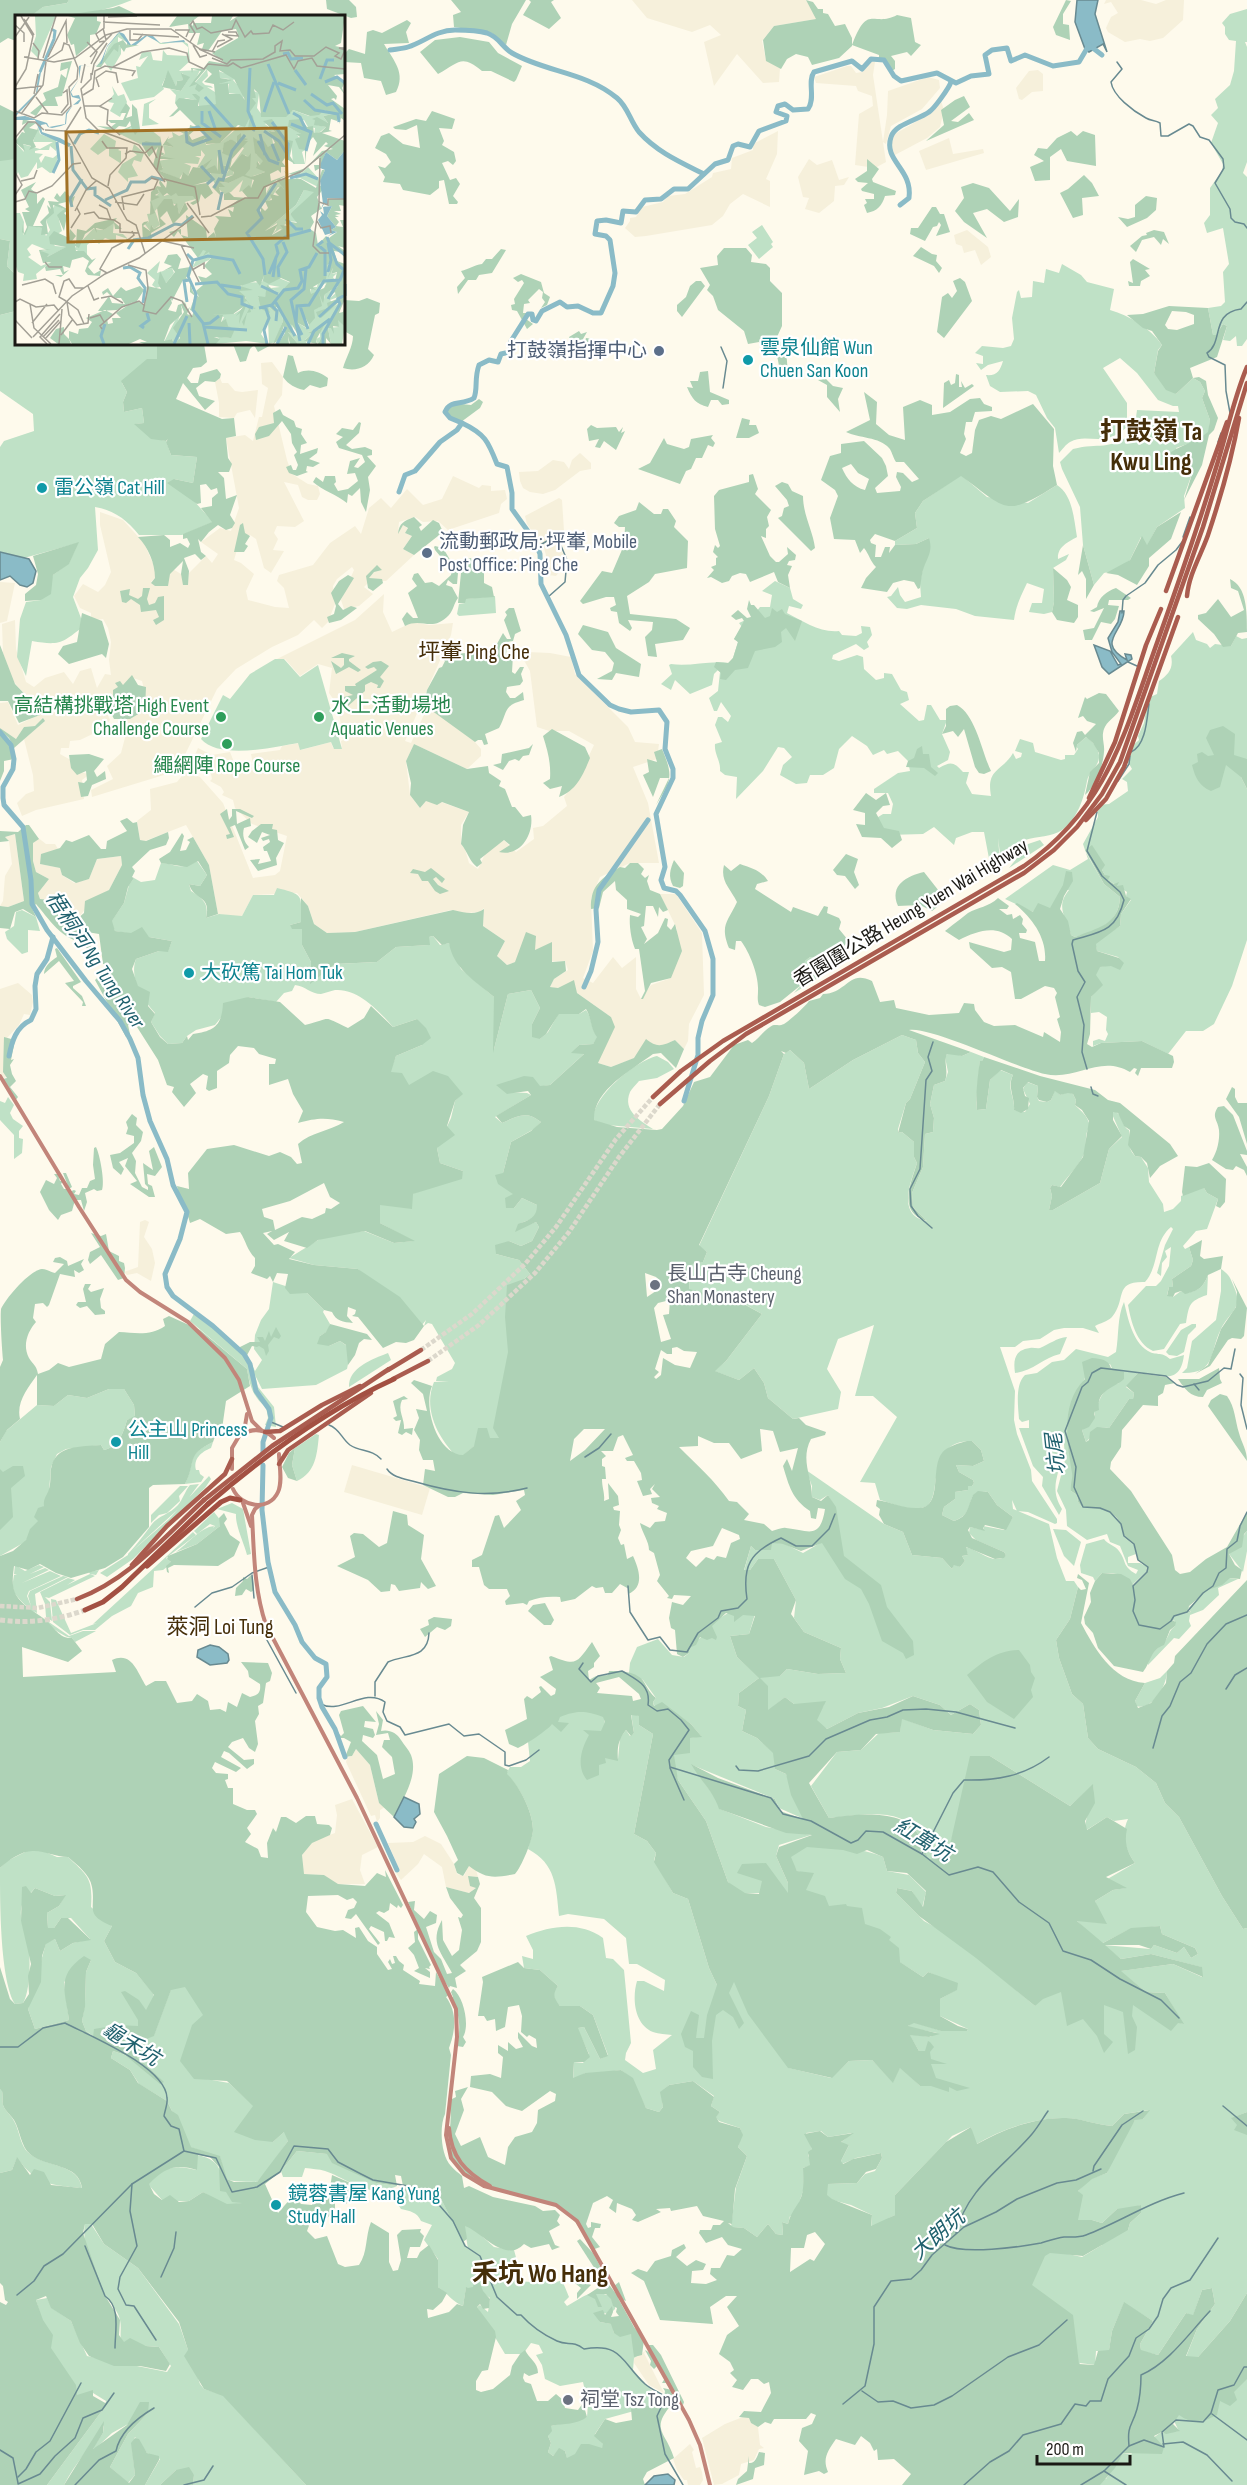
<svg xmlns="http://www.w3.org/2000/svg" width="1247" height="2485" viewBox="0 0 1247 2485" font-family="'Sofia Sans Condensed','Noto Sans SC',sans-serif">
  <rect width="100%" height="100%" fill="#fefaec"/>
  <!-- built -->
  <g fill="#f6f0db">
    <polygon points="632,0 806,0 817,19 774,26 762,41 766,60 780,68 779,82 763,83 737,54 714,86 704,42 721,35 710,25 692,32 647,18"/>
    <polygon points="1106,0 1141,0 1156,4 1166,0 1184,0 1183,20 1163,38 1150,41 1140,39 1125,42 1108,32 1106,28 1111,17 1118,13 1111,2 1104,4"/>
    <polygon points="867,61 875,62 873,75 886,162 875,168 855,165 859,114 873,106 872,96 858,91 856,86 816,83 814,77 847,66 851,66 856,73 862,72"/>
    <polygon points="1038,70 1043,74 1043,91 1032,92 1022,100 1019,99 1016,88 1029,71"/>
    <polygon points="928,77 939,80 940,88 922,109 891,126 886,144 883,142 887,115 888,91"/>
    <polygon points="941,101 944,110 940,127 927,138 893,156 891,147 893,135 933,112"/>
    <polygon points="778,131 777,154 766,179 770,181 770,207 743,194 730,204 723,216 712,225 646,236 635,237 625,228 630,221 630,218 636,217 642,207 663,202 668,196 685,194 712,177 713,173 731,169 732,158 753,150 753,144"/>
    <polygon points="949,138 953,154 983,149 984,153 926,170 919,151"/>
    <polygon points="809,159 817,165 832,160 839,180 849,177 844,185 835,186 834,201 819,213 805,209 809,198 803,197 798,177"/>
    <polygon points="967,230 988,247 991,257 981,265 975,250 964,253 962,246 956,244 954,235"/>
    <polygon points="272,362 283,377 282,395 274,406 287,460 292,474 308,484 318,486 320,494 317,500 308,500 302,497 298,485 284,482 304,521 295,527 277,526 274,533 278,539 273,550 284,551 271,573 264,568 256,539 250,535 241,536 234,560 241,563 254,574 246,591 248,600 275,607 289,608 284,588 277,581 279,575 313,565 330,543 355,526 361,534 369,508 381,498 391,508 407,489 423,505 442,499 453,476 479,488 482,485 491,486 491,491 505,490 507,499 501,504 499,513 448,530 438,521 423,522 415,517 399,522 398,532 403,524 408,529 405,533 412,536 403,549 414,555 386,581 370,581 364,587 373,594 359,606 344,609 341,600 354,570 352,567 337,579 333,586 335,604 328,622 322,628 314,620 298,635 272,647 236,669 217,689 177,771 92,797 91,790 113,779 107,766 121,753 127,730 120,720 142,711 145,693 142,681 130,677 126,688 113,705 107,705 106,711 110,720 101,730 80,740 70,741 69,748 61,748 60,754 69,759 74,759 78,772 90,774 82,780 84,799 36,810 22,816 17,803 26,794 34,791 33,775 24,739 45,721 35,726 24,727 16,739 0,728 0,703 8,702 18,725 40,714 39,710 13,681 3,653 2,624 15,620 16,649 26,682 34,687 45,678 64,672 73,684 80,671 91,668 97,688 105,674 111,675 109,660 111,642 108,628 103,619 96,620 91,617 91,613 80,608 74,596 83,584 98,592 105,585 111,572 100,525 100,512 123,520 144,543 155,568 155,578 151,582 155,586 171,568 181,574 184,584 188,585 189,573 206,556 212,563 218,554 201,542 220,528 231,531 239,508 226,438 245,435 253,441 259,417 262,417 268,388 262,384 261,363"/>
    <polygon points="220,378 222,383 228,383 235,391 242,392 258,390 255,418 250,410 237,413 234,418 219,417 219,403 215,382"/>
    <polygon points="580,453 591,463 591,469 580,471 555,490 543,494 530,492 523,488 520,481 519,472 538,471 553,460 564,462 569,469 572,460"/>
    <polygon points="559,498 562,500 564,531 552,536 564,555 565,564 556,576 548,575 544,571 547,559 544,548 527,524 525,516"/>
    <polygon points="0,582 15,583 7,621 0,623"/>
    <polygon points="384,594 383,612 392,632 413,622 429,625 453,623 451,635 405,741 411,743 428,706 475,742 481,749 481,756 467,769 414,744 406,761 410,795 420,808 426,801 441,802 469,812 461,825 461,844 465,849 469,863 478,869 486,852 504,840 516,852 534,839 533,828 543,826 567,806 564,797 578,779 594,745 569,731 549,731 537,727 530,671 521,655 528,652 550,653 571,657 575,674 628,727 635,742 659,744 657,759 633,767 648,803 659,863 630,863 600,877 591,898 593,951 583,978 593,983 613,957 622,968 636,957 636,989 641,999 651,985 671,978 677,929 660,894 676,894 702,933 704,995 689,1024 688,1041 684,1049 675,1040 662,1046 655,1046 646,1040 635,1058 611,1067 598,1063 611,1017 577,993 550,987 554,979 568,970 565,961 515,962 507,965 497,956 505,941 483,926 484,908 480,912 466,913 451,910 355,932 327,933 314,924 308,906 297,893 253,895 241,918 218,914 209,865 186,825 145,841 140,840 137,821 151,810 150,789 177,782 185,772 200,777 223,803 253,878 275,875 280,871 287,836 252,824 235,808 233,800 222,795 224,792 221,787 210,781 212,779 211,774 204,765 199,763 190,766 198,748 212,755 230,752 234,762 232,768 236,770 238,767 253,764 251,754 280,750 282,746 299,743 301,750 331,742 333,748 342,749 341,741 343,740 338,706 329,693 332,668 318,664 300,676 285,659 277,659 355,620"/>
    <polygon points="15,834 24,901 8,907 0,906 3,901 5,876 12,864 9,841 5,837"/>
    <polygon points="37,837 46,844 55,844 58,849 40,864 60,868 62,875 74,883 89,879 97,859 121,856 122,865 109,890 94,899 77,919 65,916 59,910 63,902 59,900 40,899 38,893 49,879 36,872 33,861 33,843"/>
    <polygon points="18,983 32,995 33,1002 30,1015 24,1014 19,1025 7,1038 8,1076 4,1078 0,1073 0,989"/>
    <polygon points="145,1220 149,1222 144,1237 152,1249 155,1263 151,1281 137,1273 127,1275 124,1272 138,1267 140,1222"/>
    <polygon points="352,1465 430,1488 422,1515 344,1492"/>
    <polygon points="356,1749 370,1765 379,1803 385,1807 380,1810 380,1818 377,1822 375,1815 371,1816 346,1762 347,1758 352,1756"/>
    <polygon points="352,1799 378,1847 362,1855 360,1870 365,1884 337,1884 324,1875 303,1874 302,1855 313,1841 335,1833 337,1815 335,1805"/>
    <polygon points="425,1836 441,1844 454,1864 457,1874 464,1876 469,1865 476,1870 478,1877 468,1876 477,1887 469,1893 446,1887 442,1867 424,1854 418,1864 401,1880 396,1873 400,1871 388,1843 413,1842"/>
    <polygon points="649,2349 644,2353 664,2393 649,2385 634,2363 634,2358"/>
    <polygon points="748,2415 751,2423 758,2427 760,2445 764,2448 759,2449 754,2460 741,2464 739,2475 722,2484 714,2485 702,2438 725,2424"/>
    <polygon points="690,2444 694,2450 692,2452 696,2468 700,2467 702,2472 703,2480 700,2485 688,2485 687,2480 684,2480 677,2470 673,2459"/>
  </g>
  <!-- green -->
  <g fill="#bfe1c6">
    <path d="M 69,0 L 132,0 C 101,13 65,18 31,15 L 43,7 L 67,3 Z"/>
    <polygon points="1247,9 1247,42 1245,42 1247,47 1247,162 1243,173 1247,177 1247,339 1242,346 1237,346 1236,336 1230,341 1223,340 1227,326 1223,324 1216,335 1213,335 1208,308 1221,306 1225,302 1223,272 1229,264 1223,228 1207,233 1204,223 1210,215 1210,188 1222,171 1223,164 1211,143 1218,123 1211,115 1218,108 1215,99 1230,85 1234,71 1236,41 1229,40 1225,34 1225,27 1222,23 1230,14"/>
    <polygon points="12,157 16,159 16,275 7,266 10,241 0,239 0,158"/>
    <polygon points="762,225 773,242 771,244 773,247 759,259 748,245 757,238 752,232"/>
    <path d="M 1062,264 L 1081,275 L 1087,282 L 1114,289 L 1110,310 C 1130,316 1150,328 1162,345 L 1158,350 L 1154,373 L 1176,394 L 1193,378 L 1200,382 L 1205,391 L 1202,398 L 1210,420 L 1209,432 L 1199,440 L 1176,448 L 1193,471 L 1184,496 L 1185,508 L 1157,527 L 1147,546 L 1141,537 L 1130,560 L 1117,570 L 1104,573 L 1094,585 L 1083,545 L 1080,507 L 1062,469 L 1060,462 L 1073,449 C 1100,442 1107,452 1134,432 L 1137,410 L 1179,412 L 1178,406 L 1173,406 L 1158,400 L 1137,373 L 1120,358 L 1103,368 L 1127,403 L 1127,427 C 1103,449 1088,432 1070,442 C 1066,444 1062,450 1059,453 L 1055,428 L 1047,418 L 1036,395 L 1028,391 L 1000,392 L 990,386 L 986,375 C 997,376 1000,371 1003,361 L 988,365 L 981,370 L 976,363 L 983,364 L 983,356 L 975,353 L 982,346 L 1003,348 L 1011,346 L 1014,339 L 1012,318 L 1017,292 L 1019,290 L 1021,298 L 1032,297 L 1033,281 L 1044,283 L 1046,269 L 1059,273 Z"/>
    <path d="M 16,311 L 16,344 L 157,344 L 157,359 L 122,383 L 127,392 L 123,402 L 124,412 L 142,408 L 144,423 L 136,424 L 153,438 L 166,441 L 171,455 L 197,457 L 193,483 L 174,479 L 213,522 L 182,535 L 139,535 C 127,520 114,510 95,507 L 98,550 L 88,568 L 80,578 L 73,597 L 84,626 C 62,643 60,646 32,641 L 26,676 L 17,657 L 20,619 L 26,602 L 41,600 L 53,575 L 69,563 L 78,543 L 24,558 L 0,552 L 0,447 L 4,441 L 34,431 L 33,414 L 0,391 L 0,315 Z"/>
    <path d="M 961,475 L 987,497 L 1028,503 L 1057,485 C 1073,495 1074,520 1077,537 C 1068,542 1057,547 1058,559 L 1069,554 L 1066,560 L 1053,568 L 1054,602 L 1052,612 L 1044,614 L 1029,612 L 1032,603 L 1042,603 L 1044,589 L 1027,583 C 1021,596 1016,605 1014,620 L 975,616 L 956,609 L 921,605 L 907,609 L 897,608 L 887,597 L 891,596 L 898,587 L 900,595 L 905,602 L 921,597 L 920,583 L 929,538 L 916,544 L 895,545 L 895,541 L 917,528 L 915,513 L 923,501 Z"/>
    <path d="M 775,581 L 790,588 L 793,599 L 803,605 L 801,609 L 789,606 L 787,613 C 803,621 820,633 839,631 L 842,635 L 856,636 L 862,633 L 861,626 L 870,627 L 872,635 L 867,642 L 869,647 L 864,650 L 856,644 L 833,655 L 832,659 L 839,661 L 857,655 L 863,657 L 864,669 L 876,680 L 884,678 L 884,673 L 892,674 L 901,690 L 907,692 L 909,700 L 900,704 L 919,721 L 924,720 L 927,705 L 931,705 L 940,720 L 947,720 L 942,734 L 950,752 L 948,760 L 937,766 L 939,768 C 951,761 954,762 963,772 L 969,772 L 966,783 L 972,794 L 991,796 C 986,768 1002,772 1013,753 L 1016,759 L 1021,757 L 1022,753 L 1015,751 L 1020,739 L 1033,743 L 1035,752 L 1061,760 L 1065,759 L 1065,755 L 1074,755 L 1078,749 L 1076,746 L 1086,737 C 1092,741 1098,747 1099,755 C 1100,766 1089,771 1087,781 C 1084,798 1078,818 1062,830 C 1052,837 1037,836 1025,840 C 1020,852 1005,856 1002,869 L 998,838 L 1000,862 L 995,869 L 991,869 L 984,832 L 972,832 L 956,838 L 954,845 L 934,827 L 923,834 L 888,835 L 875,819 L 883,814 L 891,814 L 893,804 L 888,793 L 874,793 L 874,789 L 898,773 L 910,771 L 908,761 L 898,751 L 887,754 L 884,750 L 873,755 L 867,746 L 852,736 L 839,749 L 834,768 L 823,775 L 810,775 L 807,783 L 796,784 L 780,775 L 783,765 L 792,757 L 784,748 L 778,747 L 763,771 L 736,799 L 737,777 L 725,775 L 720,771 C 721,761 714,754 715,744 L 722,742 L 715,725 L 718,717 L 722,717 L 728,722 L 731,716 L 721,702 L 717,711 L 714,711 L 709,698 L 718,691 L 720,672 L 718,670 L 714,674 L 712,685 L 690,694 L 675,680 L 671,690 L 661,684 L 672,674 L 669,665 L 671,664 C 690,667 709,660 729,663 L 733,658 L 738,642 L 734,639 L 742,627 L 739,623 L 752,617 L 760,607 L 770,607 L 772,595 L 762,591 Z"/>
    <polygon points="495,596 496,613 459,616 457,614 459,604 465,603 465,599"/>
    <path d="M 1193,632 L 1196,640 L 1207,644 L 1210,648 L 1215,644 L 1231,646 L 1236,636 L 1242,639 L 1247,638 L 1247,759 L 1241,777 L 1247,789 L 1247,940 L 1232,986 L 1214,1024 L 1203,1031 L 1186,1031 L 1168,1054 L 1142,1041 L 1101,1043 L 1093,1046 L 1093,1041 L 1099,1039 L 1105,1041 L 1108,1034 L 1106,1030 L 1107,1017 L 1099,1012 L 1091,1013 L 1091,997 L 1100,986 L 1095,975 L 1099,967 L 1123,963 L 1118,957 L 1097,951 L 1095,942 L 1120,926 L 1121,914 L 1131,900 L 1126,896 L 1127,892 L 1108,880 L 1102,870 L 1104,865 L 1092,846 L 1085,851 L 1104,884 L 1120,897 C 1119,924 1098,930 1075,937 L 1071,935 C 1066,917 1055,907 1069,890 L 1062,889 L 1050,909 L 1033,912 L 1005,899 L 1053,865 L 1070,870 L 1088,859 L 1083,844 L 1098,817 L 1098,805 L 1109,804 L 1128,791 L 1127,782 L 1122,779 L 1132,769 L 1128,762 L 1130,748 L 1139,740 L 1138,736 L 1144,723 L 1148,698 L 1157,694 L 1159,681 C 1168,675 1174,668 1171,656 Z"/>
    <path d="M 275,659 L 284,659 L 300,677 L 318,665 L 342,749 L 334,749 L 331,742 L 300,750 L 298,743 C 275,747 219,760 201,739 L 223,695 L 230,699 L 250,674 Z"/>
    <polygon points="1040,840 1044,845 1009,868 1028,844"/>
    <path d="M 197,861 L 207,875 L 200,886 L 189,884 L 191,891 C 203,899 209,903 206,918 L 219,914 L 242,916 L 253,895 L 274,895 L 277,888 C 305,895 301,895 301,922 L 290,925 L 302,929 L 302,945 L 311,962 L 310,983 L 335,964 L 377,962 L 396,947 L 429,945 L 429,937 L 433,936 L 440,945 L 449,943 L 461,969 L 494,997 L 494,1049 L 508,994 L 531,990 L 540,1008 L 532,1024 L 540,1039 L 548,1032 L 559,1013 L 579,1014 L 586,1010 C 593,1019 590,1028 598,1037 L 593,1044 L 579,1045 L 572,1053 L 585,1053 L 550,1085 L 506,1092 L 527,1093 L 531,1095 L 495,1117 L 502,1123 C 518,1116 526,1110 541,1122 L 534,1129 L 511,1142 L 503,1173 L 514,1194 L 514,1208 L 522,1198 L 537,1205 L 538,1211 L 534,1218 L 521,1223 L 517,1229 L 536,1222 L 539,1227 L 532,1241 L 521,1246 L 509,1241 L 496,1254 L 519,1260 L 530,1274 L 524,1279 L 509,1348 L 500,1438 C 484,1437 474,1445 463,1456 L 455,1455 C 437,1436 423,1408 434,1382 L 449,1381 L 436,1381 L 437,1377 L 452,1369 L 455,1363 L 432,1324 L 428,1323 L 424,1326 L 426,1320 L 422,1325 L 358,1269 L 314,1265 L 289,1258 L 323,1237 L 364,1231 L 394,1243 L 413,1241 L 380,1223 L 380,1205 L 461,1177 L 463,1171 L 440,1163 L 437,1148 L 451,1118 L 455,1101 L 462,1094 L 408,1086 L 390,1072 L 396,1056 L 422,1045 L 417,1019 L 393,1027 C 379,1011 358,988 335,990 C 330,991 326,993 321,994 C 311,994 305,986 295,985 L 292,991 L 284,993 L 276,1002 L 248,997 L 223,1015 L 215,1025 L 196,1030 L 187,1036 L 182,1043 L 168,1044 L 160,1036 L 151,1022 L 155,1013 C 142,999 129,978 136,959 L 159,951 L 168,951 L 172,941 L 115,931 L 111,922 L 124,903 L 129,885 L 134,878 L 141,882 L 155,880 L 161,863 C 178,864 179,871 197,861 Z"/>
    <polygon points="22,910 36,917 40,931 28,930 28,952 22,954 7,939 5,932 14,926 16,912"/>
    <polygon points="810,957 844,962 794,993 801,985 805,961"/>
    <path d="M 902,1035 L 916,1040 L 918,1053 L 925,1062 L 910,1099 L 906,1103 L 898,1129 L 898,1133 L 902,1132 L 914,1142 L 914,1157 L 917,1163 C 911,1181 896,1216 927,1221 L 913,1207 L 912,1193 L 923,1167 L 925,1134 L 933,1132 L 934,1118 L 930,1104 L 934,1085 L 945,1081 L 948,1072 L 945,1057 L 949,1052 L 962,1056 L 971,1052 L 984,1057 L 982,1061 L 980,1061 L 976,1103 L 977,1110 L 986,1109 L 990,1080 L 1000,1070 L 1013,1075 C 1006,1088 1015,1096 1014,1110 L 1025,1112 L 1030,1104 L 1023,1089 L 1027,1082 L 1038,1086 L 1037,1097 L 1039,1101 L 1047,1102 L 1051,1100 L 1055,1090 L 1060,1095 L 1068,1092 L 1073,1094 L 1076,1100 L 1075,1105 C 1082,1112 1087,1115 1090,1126 C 1083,1135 1088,1145 1084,1154 C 1079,1166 1067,1177 1060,1187 L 1052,1185 L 1050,1188 L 1052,1196 L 1049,1210 L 1053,1210 L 1100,1183 L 1109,1149 L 1122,1137 L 1112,1114 L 1114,1111 C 1124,1115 1121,1126 1129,1130 C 1131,1141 1126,1146 1135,1156 L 1141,1157 L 1148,1168 L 1149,1182 L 1163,1204 L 1164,1212 L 1173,1209 L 1181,1201 L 1181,1196 L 1201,1188 L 1204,1188 L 1207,1193 L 1218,1199 L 1207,1229 L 1196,1231 L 1183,1246 L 1185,1249 L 1189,1247 L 1193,1260 L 1191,1266 L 1172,1279 L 1173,1287 L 1169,1287 L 1167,1295 L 1173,1297 L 1181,1291 L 1185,1293 C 1198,1291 1203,1288 1208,1275 L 1207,1295 C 1189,1301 1189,1305 1186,1323 L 1180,1324 L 1164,1349 L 1153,1351 C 1136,1343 1131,1321 1128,1305 L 1146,1286 L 1156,1286 L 1161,1281 L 1169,1266 L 1171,1247 L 1165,1251 L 1167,1257 L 1162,1263 L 1161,1276 L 1157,1273 L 1165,1245 L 1173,1229 L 1171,1227 C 1153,1242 1160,1265 1145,1282 C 1113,1281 1127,1299 1112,1317 C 1107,1322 1100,1323 1095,1326 L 1099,1333 L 1083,1328 L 1064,1328 L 1054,1330 L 1040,1339 L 1023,1341 L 1015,1347 L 1000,1347 L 1015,1391 L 1014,1420 L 1017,1434 L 1031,1470 L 1032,1481 L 1057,1519 L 1057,1523 L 1055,1524 L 1028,1512 L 1017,1511 L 1012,1500 L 1013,1509 L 1049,1524 L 1057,1558 L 1066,1581 L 1074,1581 L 1078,1587 L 1070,1619 L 1056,1640 L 1059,1658 L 1072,1694 L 1083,1704 L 1088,1738 L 1098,1749 L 1136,1767 L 1156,1783 L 1165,1803 L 1179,1817 L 1222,1896 L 1243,1929 L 1247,1928 L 1247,2112 L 1232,2118 L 1247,2131 L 1247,2293 L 1230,2321 L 1198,2357 L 1186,2357 L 1197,2329 L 1215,2304 L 1212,2288 L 1202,2290 L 1193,2316 L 1186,2313 L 1158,2355 L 1141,2351 L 1140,2344 L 1153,2321 L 1124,2303 L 1112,2331 L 1109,2351 L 1096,2351 L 1095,2365 L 1080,2363 L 1077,2371 L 1076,2383 L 1040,2385 L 1025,2395 L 1002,2418 L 982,2422 L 959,2463 L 952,2469 L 961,2431 L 960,2423 L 950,2429 L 936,2423 L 923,2430 L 921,2422 L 969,2414 L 993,2376 L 1024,2354 L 1050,2347 L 1060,2334 L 1073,2325 L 1072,2318 C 1057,2324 1047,2335 1034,2342 C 1022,2347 1007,2348 995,2350 L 988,2341 L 1018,2329 L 1041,2252 L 1054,2251 L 1082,2257 L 1102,2245 L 1086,2242 L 1103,2232 L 1128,2230 L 1130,2223 L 1141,2213 L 1141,2205 L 1129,2209 L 1117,2209 L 1102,2223 L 1092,2220 L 1077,2220 L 1077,2208 L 1081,2197 L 1078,2191 L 1090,2179 L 1107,2173 L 1111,2163 L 1102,2161 L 1136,2119 L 1143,2119 L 1149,2110 L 1124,2114 L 1112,2126 C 1097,2125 1079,2118 1065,2118 C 1033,2118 1002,2129 975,2145 L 971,2127 L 952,2136 L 895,2195 L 895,2215 L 889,2218 L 894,2231 L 884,2237 L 880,2252 L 889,2263 L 889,2270 L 882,2271 L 874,2267 L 862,2270 L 858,2280 L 848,2270 L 842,2250 L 836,2244 L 842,2230 L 848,2236 L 860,2229 L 871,2229 L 872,2215 L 851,2205 L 825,2198 L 826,2184 L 857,2183 L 865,2174 L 875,2171 L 882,2158 L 881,2153 L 856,2158 L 842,2164 L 841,2161 L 849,2145 L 839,2144 L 852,2133 L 828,2137 L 821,2131 L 806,2133 L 812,2149 L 808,2155 L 812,2165 L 803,2168 L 804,2188 L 799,2203 L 809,2210 L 811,2220 C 803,2223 797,2221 790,2216 L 788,2224 L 782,2222 L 783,2235 L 776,2234 L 768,2224 L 757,2237 L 744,2228 L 731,2227 L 736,2187 L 747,2156 L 738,2147 L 742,2134 L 740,2128 L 719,2121 L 715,2117 L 720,2112 L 711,2106 L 714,2096 L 693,2081 L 669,2085 L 661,2092 L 663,2107 L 659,2112 L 646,2108 L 630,2077 L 621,2070 L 594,2074 L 585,2073 L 573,2081 L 574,2062 L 583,2063 L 589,2054 L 577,2028 L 584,2027 L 600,2059 L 608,2055 L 593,2015 L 580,2006 L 560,2006 L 555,2000 L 553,1993 L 558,1986 L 540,1970 L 524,1968 L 522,1956 L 533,1959 L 533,1950 L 526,1936 C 551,1926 579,1921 603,1938 L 606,1958 L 613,1959 L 624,1970 L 631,2043 L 626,2053 L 625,2060 L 643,2073 L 656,2069 L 653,2050 L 672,2035 C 666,2034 659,2034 653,2032 C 634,2024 632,1998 637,1981 L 644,1981 L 664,1991 L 665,1980 L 637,1964 L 629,1964 L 626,1938 L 604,1919 L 568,1914 L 559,1916 C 556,1886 556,1864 528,1849 C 529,1843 533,1835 533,1830 C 533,1812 519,1785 506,1774 L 510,1767 L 521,1767 L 530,1761 L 528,1742 L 542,1732 L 557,1714 L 585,1708 L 604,1716 L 605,1724 L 602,1733 L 589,1732 L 591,1736 L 585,1759 L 585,1775 L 595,1774 L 599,1763 L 604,1763 L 604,1756 L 618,1759 L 620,1738 L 626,1730 L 630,1736 L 634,1733 L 631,1713 L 639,1716 L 639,1725 L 653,1734 L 634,1834 L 647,1841 L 656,1853 L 654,1860 L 673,1893 L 688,1899 L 709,1968 L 717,1985 L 734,1981 L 789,2068 L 831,2078 L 849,2061 L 872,2060 L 893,2082 L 900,2067 L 920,2086 L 933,2084 L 928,2055 L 931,2046 L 928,2044 L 926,2052 L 919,2051 L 909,2034 L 930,2037 L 937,2033 L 907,2027 L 913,2022 L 942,2031 L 967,2031 L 968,2029 L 940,2016 L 940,1999 L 956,1990 L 957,1985 L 928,1972 L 923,1977 L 898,1961 C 895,1944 880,1933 865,1927 L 861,1912 L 843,1906 L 831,1913 L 823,1898 L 802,1891 L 811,1875 L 797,1871 L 789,1857 L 804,1845 C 829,1848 862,1847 883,1857 L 887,1871 L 909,1875 L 926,1892 L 922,1908 L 912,1891 L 897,1888 L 896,1893 L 924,1921 L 944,1932 L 978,1958 L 1035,2006 L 1054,1958 L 1183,2024 L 1165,1993 L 1146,1992 L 1120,1971 L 1173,1964 L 1202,1977 L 1201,1967 L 1151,1954 L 1121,1959 L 1103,1945 L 1151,1949 L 1154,1945 L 1177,1953 L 1184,1947 L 1191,1958 L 1198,1954 L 1195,1948 L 1162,1934 L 1160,1926 L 1128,1930 L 1101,1944 L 1076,1920 L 1103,1923 L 1095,1901 L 1113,1890 L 1125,1888 L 1104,1881 L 1135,1863 C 1125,1850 1121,1833 1128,1819 L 1114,1821 L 1107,1817 L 1085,1831 C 1085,1813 1095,1803 1093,1785 L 1070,1806 L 990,1756 L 974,1756 L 949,1849 L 929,1861 C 925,1852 923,1842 918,1834 C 903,1805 856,1816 829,1818 L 811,1786 L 837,1752 L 861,1750 L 879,1733 L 900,1732 L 901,1718 L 933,1730 L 973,1734 L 981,1725 L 979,1710 L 970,1704 L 951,1715 L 940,1705 L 913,1696 L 882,1708 L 858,1713 L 827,1729 L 814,1721 L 824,1705 L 794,1704 L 785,1697 L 768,1711 L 768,1687 L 759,1678 L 739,1693 L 738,1706 L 746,1710 L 742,1731 L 757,1738 L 776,1755 L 775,1769 L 786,1774 L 804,1819 L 779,1808 L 775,1799 L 692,1765 L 716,1799 L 720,1809 L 766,1827 L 811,1835 L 779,1845 L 776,1856 L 788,1883 L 788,1893 L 740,1893 L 728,1882 L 706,1821 L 678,1780 L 671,1754 L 688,1751 L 690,1738 L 701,1736 L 691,1724 L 661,1703 L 655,1707 L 653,1702 L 656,1698 L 643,1680 L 629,1673 L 630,1663 L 637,1647 L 658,1639 L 672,1655 L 684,1657 L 689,1653 L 689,1648 L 710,1629 L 711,1623 L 730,1612 L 755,1614 L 749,1634 L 730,1636 L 737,1657 L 759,1677 L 766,1659 L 773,1660 L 780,1676 L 787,1669 L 818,1674 L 846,1673 L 840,1659 L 841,1648 L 804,1632 L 794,1618 L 796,1600 L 774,1559 L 758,1559 L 750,1570 L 744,1571 L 751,1546 L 755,1550 L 771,1550 L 770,1542 L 785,1544 L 803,1553 L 822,1542 L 836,1509 L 828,1495 L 820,1500 L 812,1497 L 812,1486 L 806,1470 L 884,1524 L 903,1532 L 912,1555 L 942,1558 L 952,1569 L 954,1564 L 960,1567 L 965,1561 L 962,1556 L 968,1555 L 965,1547 C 978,1549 995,1567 1006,1555 L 1004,1552 L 976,1540 L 969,1533 L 970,1527 L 984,1530 L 983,1526 L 1004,1530 L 1013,1517 L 997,1505 L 988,1492 C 961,1489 980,1512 954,1521 L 942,1515 L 944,1507 L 955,1499 L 955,1492 L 968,1490 L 967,1486 L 972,1486 L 974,1483 L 973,1480 L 959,1472 L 956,1465 L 973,1466 L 984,1461 L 981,1450 L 972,1441 C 919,1441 948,1505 921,1508 C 906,1510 894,1504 880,1500 L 875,1483 L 860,1482 L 897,1417 L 873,1396 L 855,1396 L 874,1325 L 838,1339 L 827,1369 L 841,1392 L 838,1409 L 793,1419 L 768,1398 L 764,1383 L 754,1368 L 739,1380 L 714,1371 L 726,1361 L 762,1314 L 737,1300 L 689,1290 L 690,1264 L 703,1262 L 707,1252 L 699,1246 L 769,1096 L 784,1054 L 790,1050 L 804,1063 L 809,1089 L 853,1060 Z"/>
    <path d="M 657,1056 L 668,1062 L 674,1069 L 657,1078 L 639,1081 C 636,1085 632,1088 630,1092 C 622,1111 641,1121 653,1129 L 607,1125 L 593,1120 C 593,1096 635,1061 657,1056 Z"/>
    <polygon points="8,1097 14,1105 10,1113 13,1119 23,1126 19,1131 19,1138 23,1139 22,1153 14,1159 14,1135 0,1120 0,1101 5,1103"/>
    <path d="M 1221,1269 C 1230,1275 1230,1278 1234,1287 C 1244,1309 1229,1312 1221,1329 C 1209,1353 1216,1374 1182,1373 L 1187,1368 L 1192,1341 L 1216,1320 L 1221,1291 Z"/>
    <path d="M 273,1282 L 307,1293 L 324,1310 L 323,1312 L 330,1324 L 328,1331 L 320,1336 L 329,1346 L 340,1341 L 347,1346 L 349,1359 L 347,1369 L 316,1385 L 262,1389 L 255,1375 L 258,1387 L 274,1407 L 276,1427 L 265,1425 L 268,1418 L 266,1407 C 253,1398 249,1383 247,1369 L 190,1321 L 195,1312 L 249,1359 L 255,1371 L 262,1360 L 254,1349 L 255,1335 L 261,1320 L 269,1309 Z"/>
    <path d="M 1124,1302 C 1128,1318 1132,1341 1148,1351 C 1156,1356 1161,1351 1170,1359 L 1184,1355 C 1180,1387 1160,1374 1138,1373 L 1126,1387 L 1134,1393 L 1133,1399 L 1129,1399 L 1109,1428 C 1090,1426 1095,1435 1086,1442 L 1082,1430 L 1095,1415 L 1094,1412 C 1101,1398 1103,1386 1119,1383 L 1110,1364 L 1085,1378 L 1069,1411 L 1070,1421 L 1067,1426 L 1073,1475 L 1071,1491 L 1077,1495 L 1078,1502 L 1082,1507 L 1106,1509 L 1114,1514 L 1123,1528 L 1125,1538 L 1134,1545 L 1136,1554 L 1128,1557 L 1128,1563 L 1140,1563 L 1147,1567 L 1146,1572 L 1132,1585 C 1125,1573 1115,1573 1102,1573 L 1095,1581 L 1093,1577 L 1081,1573 L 1080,1565 L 1086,1544 L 1104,1539 C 1108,1545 1115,1545 1119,1551 C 1127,1562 1122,1566 1136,1574 L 1138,1570 L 1128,1566 L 1120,1546 L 1110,1542 L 1107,1534 L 1087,1540 L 1067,1526 L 1066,1510 L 1057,1491 L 1065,1460 L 1064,1443 L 1060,1444 C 1065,1472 1046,1483 1062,1509 L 1059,1515 L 1042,1486 L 1043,1477 L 1033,1466 L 1019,1428 L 1029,1428 L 1029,1420 L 1022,1422 L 1019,1419 C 1018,1406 1015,1384 1025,1375 L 1037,1373 L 1052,1362 L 1064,1360 L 1076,1349 L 1108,1357 L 1116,1352 C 1119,1336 1117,1317 1124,1302 Z"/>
    <polygon points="1192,1324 1196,1324 1196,1327 1188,1335 1184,1352 1177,1356 1169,1355 1166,1352 1181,1330"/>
    <path d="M 1067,1337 L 1060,1354 C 1043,1358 1033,1371 1015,1373 C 1013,1359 1015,1350 1030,1348 C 1033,1347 1037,1349 1040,1348 C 1049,1344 1057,1338 1067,1337 Z"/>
    <path d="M 388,1353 L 391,1360 L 349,1387 C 348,1368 372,1359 388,1353 Z"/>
    <path d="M 109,1389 L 124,1389 L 134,1405 L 135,1417 L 127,1420 C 123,1434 119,1446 104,1450 L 101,1445 L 66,1449 L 57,1454 L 51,1467 L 49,1491 L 39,1520 L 25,1542 L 0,1556 L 0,1442 L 6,1431 L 37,1405 L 54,1406 L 68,1395 L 87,1398 Z"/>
    <path d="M 316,1434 L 319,1435 C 317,1454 316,1472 297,1481 L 292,1465 L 295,1448 Z"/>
    <path d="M 213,1442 L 211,1448 C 201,1452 193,1459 196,1470 L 199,1470 L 200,1474 L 204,1477 L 201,1482 L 185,1484 C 197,1459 184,1456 213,1442 Z"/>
    <path d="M 209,1476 L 211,1479 L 205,1488 L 133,1559 L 107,1577 L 100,1573 L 128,1555 L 128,1554 C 137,1544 144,1535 152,1524 C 158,1516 170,1514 178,1505 C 183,1499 185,1491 190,1485 L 199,1484 L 185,1503 L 131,1552 L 169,1519 Z"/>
    <polygon points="180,1486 188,1486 179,1496 180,1501 167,1513 159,1515 151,1523 151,1515"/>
    <path d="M 232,1503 L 243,1509 L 251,1554 L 247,1555 C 244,1543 235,1525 236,1514 L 217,1509 Z"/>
    <path d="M 214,1512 L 221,1521 L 220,1526 L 197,1544 L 176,1552 C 186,1545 201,1527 214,1526 L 213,1528 L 215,1526 L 210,1524 L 197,1534 L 194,1531 Z"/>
    <polygon points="1053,1529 1066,1530 1081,1542 1074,1566 1064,1556"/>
    <polygon points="1247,1531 1247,1551 1243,1572 1229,1554"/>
    <polygon points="193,1532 196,1535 166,1558 172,1563 163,1570 154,1571 153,1587 138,1593 131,1606 112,1616 95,1630 83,1630 70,1635 53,1622 51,1599 56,1600 71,1633 97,1623 93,1624"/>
    <path d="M 15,1565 L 25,1571 L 39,1565 L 44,1567 L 30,1574 L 45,1568 L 49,1570 L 22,1583 L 50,1571 L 61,1576 L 29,1591 L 27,1596 L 31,1606 L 28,1596 L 30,1591 L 63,1576 L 68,1577 L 35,1594 L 37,1613 L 33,1611 L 69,1636 L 83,1631 L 96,1631 L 75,1642 L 72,1638 C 62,1639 19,1602 14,1592 C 12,1585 13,1581 14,1575 L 17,1574 L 14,1574 Z"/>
    <polygon points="99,1570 96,1575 90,1574 95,1576 49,1598 45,1597 50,1602 52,1621 46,1617 45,1604 40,1592 68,1578 75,1580 67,1585 90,1574 89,1572"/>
    <path d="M 1229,1578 L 1238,1579 L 1218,1588 L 1219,1595 L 1203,1610 L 1190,1615 L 1189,1621 L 1191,1626 L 1179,1639 L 1174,1638 L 1148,1665 C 1148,1651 1162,1648 1167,1638 C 1170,1632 1170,1630 1175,1626 L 1175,1621 L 1172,1620 L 1174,1616 L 1191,1612 L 1188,1608 C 1195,1603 1200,1595 1207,1590 C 1215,1585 1219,1587 1229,1578 Z"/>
    <path d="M 1167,1671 C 1167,1685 1153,1711 1136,1706 L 1135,1701 L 1145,1683 L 1160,1678 Z"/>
    <path d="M 27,1844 L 57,1857 L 68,1857 C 88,1876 93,1878 91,1907 L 112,1926 L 104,1941 L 115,1962 L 136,1973 L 153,1993 L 155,2000 L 138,2020 L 138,2026 L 94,2037 L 86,2031 L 82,2021 L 85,2004 L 86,1972 L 91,1960 L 64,1982 L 69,2020 L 35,2029 L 28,2009 L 46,1943 L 55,1939 L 60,1951 L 73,1943 L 90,1939 L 71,1918 L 61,1918 L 54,1928 L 48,1928 L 47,1913 L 59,1906 L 65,1895 L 55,1896 L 35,1888 C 32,1892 25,1898 23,1902 C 17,1916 25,1931 28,1944 C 31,1958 30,1992 23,2003 L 15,2004 C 0,1980 0,1901 0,1868 L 7,1861 L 27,1851 Z"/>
    <path d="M 187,1985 L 205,2013 L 195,2077 L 229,2083 L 254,2106 L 273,2142 L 286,2130 L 288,2141 L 266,2172 L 257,2182 C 246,2181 236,2183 226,2179 L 220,2157 L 190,2147 L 167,2101 L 139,2084 L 130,2070 L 111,2058 L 113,2051 L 125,2055 L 163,2082 L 136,2056 L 133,2047 L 134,2044 L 154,2035 L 171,1989 Z"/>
    <path d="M 0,2089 L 2,2090 C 3,2095 2,2101 3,2105 C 5,2111 11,2115 14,2121 C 20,2131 20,2147 30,2154 C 48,2168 79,2163 82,2189 C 75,2186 70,2188 63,2186 C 40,2183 32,2177 17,2158 L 12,2170 L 0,2173 Z"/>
    <path d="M 297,2151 L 328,2154 L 376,2183 L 397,2186 C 369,2200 349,2179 325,2171 C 319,2169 312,2169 305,2168 L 302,2177 L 283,2177 L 281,2171 Z"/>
    <path d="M 197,2155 C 228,2160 218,2182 233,2202 L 243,2202 L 242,2203 L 226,2206 L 203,2192 L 189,2201 L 163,2201 L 147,2183 C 165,2167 173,2164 197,2170 L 195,2160 Z"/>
    <path d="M 404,2191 L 414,2191 L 434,2203 L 442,2201 L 468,2249 L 464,2224 L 474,2229 L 494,2247 L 514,2250 L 517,2261 L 524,2263 L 522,2265 L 514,2262 L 507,2266 L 505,2276 L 517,2281 L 531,2282 L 534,2278 L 533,2273 L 546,2267 L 554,2283 L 562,2280 L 569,2297 L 564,2302 L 567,2306 C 588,2294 591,2288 616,2298 L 615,2309 L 610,2314 L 597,2312 L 600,2322 L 612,2324 L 614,2333 L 631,2334 L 642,2353 L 634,2358 L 633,2370 L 653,2392 L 663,2395 L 663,2403 L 605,2419 L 595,2434 L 604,2445 L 602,2448 L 567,2459 L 565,2451 L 559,2449 L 553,2456 L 548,2452 L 551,2443 L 548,2436 L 551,2426 L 587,2417 L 588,2404 L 583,2382 L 560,2386 L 545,2379 L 542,2365 L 536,2355 L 543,2353 L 539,2345 L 531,2343 L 523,2354 L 505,2354 L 477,2307 L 480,2305 L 488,2312 L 490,2298 L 481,2291 L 473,2292 L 466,2288 L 463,2306 C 454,2303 447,2293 438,2287 L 438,2259 L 424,2240 L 432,2225 L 421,2221 C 417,2212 410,2211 401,2209 L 395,2200 Z"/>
    <path d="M 85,2224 L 91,2224 L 104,2244 L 138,2268 L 179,2324 L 200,2384 L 204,2389 L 223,2395 L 306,2485 L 193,2485 L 194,2475 L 176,2470 L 160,2485 L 145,2485 L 160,2459 L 147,2453 L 135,2437 L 132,2445 L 135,2475 L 128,2483 L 110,2467 L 128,2434 L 148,2413 L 112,2433 L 96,2448 L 92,2449 L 103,2433 L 104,2425 C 92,2446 75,2463 64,2485 L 47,2485 L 104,2408 L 106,2401 L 93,2393 L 77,2396 L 52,2353 L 36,2300 L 47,2298 L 52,2308 L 71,2321 L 87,2356 L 167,2372 L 171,2366 L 159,2347 L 122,2344 C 119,2335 122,2329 120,2320 C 118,2309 108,2302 103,2292 C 94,2274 81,2244 85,2224 Z"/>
    <polygon points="1247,2374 1247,2485 1096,2485 1095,2477 1106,2479 1123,2453 1131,2454 1160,2433 1179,2431 1174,2421 1179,2413 1220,2398"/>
  </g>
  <!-- forest -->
  <g fill="#aed2b6" fill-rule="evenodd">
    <polygon points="0,0 69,0 67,3 43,7 32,15 47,16 16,16 16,41 8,38 0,43"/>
    <polygon points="326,0 349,0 356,7 357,17 351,18 327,9"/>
    <polygon points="451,0 526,0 512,24 506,45 492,33 454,27 453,15 461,12"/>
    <polygon points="529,0 554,0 551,2 561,18 549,29 523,15 531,2"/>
    <polygon points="806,0 813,2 818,9 823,9 823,13 828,14 835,26 845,24 852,38 852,46 839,58 812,65 808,57 796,54 787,59 781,69 766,61 763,40 774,26 816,19"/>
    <polygon points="1066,0 1071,1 1063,14 1063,24 1069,25 1070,40 1056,35 1053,27"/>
    <polygon points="119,6 140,16 59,16 113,8"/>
    <path d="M 897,15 L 911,18 L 915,42 L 921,45 L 911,56 L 907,52 L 891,56 L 895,61 L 895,69 L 890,72 L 885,62 L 879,59 L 879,55 L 852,45 C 868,2 873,28 897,15 Z"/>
    <path d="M 407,20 L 411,23 L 406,32 L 409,43 L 384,44 C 394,61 406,73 396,92 L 386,95 L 381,81 L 364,78 L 361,63 L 344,62 L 344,54 L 349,49 L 365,54 L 367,32 L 373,30 L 382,33 Z"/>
    <path d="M 460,37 L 489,42 L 498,53 L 522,66 L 516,80 L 514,82 L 491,71 L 482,71 C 461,54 460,62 438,74 L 420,52 L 435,40 Z"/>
    <polygon points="964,96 970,107 951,121 958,122 969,113 974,120 926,141 944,125 941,110 955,100"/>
    <polygon points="0,105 16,113 16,159 0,161"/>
    <polygon points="432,111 455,119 452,129 439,128 444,141 442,145 454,152 456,161 453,165 448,161 442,163 450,180 456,178 460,184 453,196 458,202 457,204 449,204 444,180 439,181 439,188 430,195 403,190 400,184 383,182 385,177 378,166 385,168 391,162 386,154 375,148 381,136 389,133 403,144 420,148 417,125 406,130 395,129 393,127 416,119 426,121"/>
    <polygon points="1071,131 1077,136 1083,131 1095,135 1096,166 1067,161 1061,149 1050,157 1050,180 1035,181 1030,167 1044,161 1034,155 1038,148 1047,149 1057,138"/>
    <path d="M 867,159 L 879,169 L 872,179 L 873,182 L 896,191 L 895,195 L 885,196 C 882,206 877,211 867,213 L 864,205 L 867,203 L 865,199 L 874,199 L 874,194 L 862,191 L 861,189 L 868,183 L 858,182 L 855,179 L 867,171 Z"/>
    <polygon points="1084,175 1092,183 1099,196 1082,198 1083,215 1073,218 1060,193 1068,189"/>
    <polygon points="973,183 989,188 1010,211 1019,199 1018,217 1004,222 987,209 973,213 987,238 964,222 955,211 964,198 961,187"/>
    <polygon points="1146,196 1157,198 1156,210 1147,218 1127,227 1118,217 1128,219 1135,217 1135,205"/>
    <polygon points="932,207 936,207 940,214 944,214 950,232 936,236 941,225 939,222 937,226 933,227 925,241 910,234 911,228 918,228"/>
    <polygon points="1154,230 1164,232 1169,244 1163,239 1161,245 1154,237 1142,240 1136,252 1130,246 1142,236 1147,235 1146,233"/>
    <polygon points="0,239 10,241 7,266 16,275 16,311 0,315"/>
    <polygon points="921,247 932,254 937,255 936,261 942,268 939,273 934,266 913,256"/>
    <polygon points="724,248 746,248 752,255 751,262 766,264 770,268 770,281 782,293 782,326 777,337 786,349 788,374 781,376 774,340 762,347 759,342 748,344 744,331 718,310 713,296 707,290 710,285 700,268 718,265 717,256"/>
    <path d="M 501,249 L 506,250 L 492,273 L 479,275 L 476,280 L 468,280 L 458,294 L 457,287 L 465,278 L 461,271 C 469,269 474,265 482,264 L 486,259 L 492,259 Z"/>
    <polygon points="1133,259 1150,269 1145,270 1150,276 1141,281 1140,286 1129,286 1128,281 1133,283 1130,262"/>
    <polygon points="521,274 541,282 544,293 550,297 547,305 541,308 545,302 542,298 543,292 539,289 528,300 530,303 524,304 523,313 529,313 526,319 533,324 527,329 517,311 512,310 511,305 515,304 514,299 524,283 522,280 518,282 513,278"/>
    <polygon points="960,278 965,282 972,301 944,338 937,332 942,297 948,293 952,298 957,291 953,281"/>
    <polygon points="696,281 701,281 705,286 682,317 677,311 677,305 686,297 690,286"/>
    <path d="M 367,298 L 380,303 L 379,313 L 375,315 L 368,349 L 374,355 C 368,368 355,372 343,368 C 346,357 353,347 353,336 L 344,331 L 344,300 L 359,301 Z"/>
    <path d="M 1169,306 L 1208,308 L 1213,335 L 1216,335 L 1223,324 L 1227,326 L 1217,357 L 1190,368 L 1193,378 L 1199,377 L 1206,381 L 1208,395 L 1218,418 L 1214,430 L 1209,435 L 1202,465 L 1184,500 L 1193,471 L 1184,460 L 1172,462 L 1167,455 C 1180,445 1196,442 1208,432 L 1210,420 L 1202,398 L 1205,391 L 1200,382 L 1193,378 L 1176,394 L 1166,390 L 1154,373 L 1158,351 L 1162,345 L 1152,331 L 1143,328 L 1127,315 L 1143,314 ZM 1172,311 L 1186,312 L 1194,315 L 1194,324 L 1177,330 L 1168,329 L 1165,325 Z"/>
    <path d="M 579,331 L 581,334 L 587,332 L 583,339 L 585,341 L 586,338 L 594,339 L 597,343 C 588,345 585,350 578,353 L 569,337 Z"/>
    <path d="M 157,344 L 204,344 L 207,362 L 201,367 L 193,368 L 187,378 L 191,383 L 198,383 L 200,374 L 217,369 L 221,374 L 220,378 L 215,382 L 205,381 L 196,388 L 199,396 L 215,401 L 205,410 L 183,383 L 176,399 L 222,419 L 234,418 L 236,436 L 226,438 L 228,458 L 232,464 L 229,472 L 218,472 L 224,478 L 226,499 L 237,495 L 230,515 L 235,523 L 232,528 L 226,530 L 218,525 L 209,532 L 201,542 L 198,539 L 201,552 L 206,556 L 201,560 L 195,554 L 184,558 L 189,571 L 188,585 L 183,585 L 181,574 L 183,561 L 170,574 L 168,586 L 155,586 L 151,583 L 155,578 C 155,563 148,547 138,537 L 164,535 L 170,540 L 170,547 L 180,543 L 188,548 L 190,544 L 187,538 L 183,539 L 183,534 L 212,522 L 201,508 L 212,506 L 212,498 L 218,493 L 217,488 L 211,490 L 206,484 L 200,485 L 201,503 L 197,504 L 167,483 L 174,479 L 193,483 L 197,457 L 171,455 L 166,442 L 168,439 L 166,441 L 151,439 L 134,424 L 144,423 L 142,408 L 124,412 L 123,402 L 127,392 L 121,381 L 147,359 L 157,359 Z"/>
    <polygon points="233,344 273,344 258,352 254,345 250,349 246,361 240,362"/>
    <path d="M 288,355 L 293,356 L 298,373 C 309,368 318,371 328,378 L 327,386 L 320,388 L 310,385 L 304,390 C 295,388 289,385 283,377 Z"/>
    <path d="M 708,371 L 710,392 L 729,400 L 729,404 L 722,405 L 718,400 L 711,400 L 708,407 C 696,404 692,399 687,387 L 693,388 L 690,381 L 698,381 L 700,372 Z"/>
    <polygon points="956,374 959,375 959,387 962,387 961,381 965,388 972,384 974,386 943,408 944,383 949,380 951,385 955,383"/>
    <polygon points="826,379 833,386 843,388 838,399 840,412 827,397 827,385 818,380"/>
    <path d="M 864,392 L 877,402 L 876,424 L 889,435 L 905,440 L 903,407 L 920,400 L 932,405 L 932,415 L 950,412 L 970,399 L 980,398 L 984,404 L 992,407 L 992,411 L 975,412 L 972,422 L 966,422 L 964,434 L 966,439 L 960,453 L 966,456 L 972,453 L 975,430 L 979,420 L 991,416 L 1001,419 L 1033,404 L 1054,429 L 1053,466 L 1057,485 C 1004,518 1008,510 961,476 L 923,501 L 915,513 L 917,528 L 895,541 L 875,534 L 870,540 L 871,543 L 876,545 L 875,557 L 881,557 L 885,547 L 890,547 L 889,553 L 895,545 L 916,544 L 929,538 C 933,551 928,556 924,567 C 922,572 921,582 920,588 L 918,589 L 914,582 L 904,580 L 893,583 L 887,592 L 861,588 L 866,578 L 876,567 C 870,561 869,554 864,548 L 860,553 L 855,540 L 834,539 L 830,518 L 838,496 L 835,490 L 821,480 L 830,456 L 841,453 L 841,444 L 864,441 L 882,458 L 886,466 L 888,476 L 875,488 L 877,493 L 900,491 L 901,487 L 896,477 L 897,472 L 903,473 L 912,482 L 919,479 L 904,462 L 896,462 C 893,458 892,451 889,448 C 880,437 858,438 846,432 L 870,420 ZM 851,464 L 858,473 L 869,479 L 865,490 C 853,487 847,479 842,468 Z"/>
    <polygon points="479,399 483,402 480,408 461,422 450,418 445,413 452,403 471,405"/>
    <polygon points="280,409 283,415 294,421 296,427 302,429 301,434 307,443 301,445 300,454 318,448 317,453 309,459 320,463 313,467 307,466 306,471 308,472 297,476 289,473 286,467 291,465 293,470 296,470 298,465 294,455 297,452 292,443 291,434 282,421 269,436 256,440 255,434 259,427 274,423 273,413"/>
    <polygon points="742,418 750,420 749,425 756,425 759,433 749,438 736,438"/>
    <path d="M 359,422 L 361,423 L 359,433 L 346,445 L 352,449 L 365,447 L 372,450 L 372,455 L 367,456 L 376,466 L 368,477 L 370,490 L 366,512 L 361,502 L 360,488 L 352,496 L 348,494 L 347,503 C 336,494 323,491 313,482 L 316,477 L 323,482 L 325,476 L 335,476 L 336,482 L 334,484 L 338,491 L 348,489 L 358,481 L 355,473 L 347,474 L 350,461 L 360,458 L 354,467 L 358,468 L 365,462 L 362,455 L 339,448 L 336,442 L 343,437 L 336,434 L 342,428 L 353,430 Z"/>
    <polygon points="591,425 597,428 616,427 619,432 623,427 621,433 625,431 616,450 604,441 600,448 595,447 599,439 589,441 587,429"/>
    <polygon points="713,435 711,438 715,443 713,447 708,445 702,458 696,458 691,469 686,471 680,484 638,469 650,463 664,438 667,444 684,449 689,447 691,439"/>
    <polygon points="753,474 758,489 755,494 771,510 767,517 769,526 766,529 766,538 761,536 770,556 776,562 779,562 788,554 787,547 796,555 795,560 789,561 787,565 792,566 788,575 790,588 778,582 774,572 750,582 746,574 740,573 732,576 729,581 722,583 711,577 707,578 714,570 711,567 716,565 716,558 718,557 713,552 715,545 718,548 720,546 715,529 714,496 719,490 749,482 749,475"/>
    <path d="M 782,482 L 788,484 L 792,491 L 803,496 C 803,515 813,531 815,548 L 811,551 L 778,518 L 782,516 L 784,508 L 789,506 L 787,500 L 775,486 Z"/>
    <polygon points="639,502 654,514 661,514 663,509 668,509 676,521 674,527 688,541 687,568 655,574 649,582 627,596 630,614 676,619 690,628 683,640 655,644 657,657 648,656 645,637 652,630 653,622 628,620 632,628 630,631 619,623 617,612 611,611 610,608 616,605 614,597 606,597 583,604 580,601 602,571 612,573 624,545 625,527 619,527 614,523 619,516 636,510"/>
    <polygon points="1181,512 1171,539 1149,558 1149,566 1137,585 1118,575 1106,573 1130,560 1142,536 1147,545 1157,527"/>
    <path d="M 414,517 L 422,525 L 419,527 L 421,531 L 433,520 L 439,523 L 443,532 L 414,555 L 403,549 L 412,536 L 405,533 L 408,528 L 403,525 L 398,534 C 399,523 404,521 414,517 Z"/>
    <polygon points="243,523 245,533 250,536 245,544 248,546 244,552 234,552 240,525"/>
    <polygon points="79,542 69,564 53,575 51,594 41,600 25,601 25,594 36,585 38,574 33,556"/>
    <polygon points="1083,545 1094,585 1086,599 1086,579 1082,571 1078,575"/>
    <path d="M 435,546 L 443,548 L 458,573 L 457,584 L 453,584 L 448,580 L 446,585 L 452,587 L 458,598 C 454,603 453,611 449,615 C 432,633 422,617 405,626 L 402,619 L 407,612 L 413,618 L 418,618 L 408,593 L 417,586 L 412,579 L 414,574 L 418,573 L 425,583 L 432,582 L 439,586 L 451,575 L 452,570 L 435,550 L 434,547 Z"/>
    <polygon points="471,558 475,570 480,570 484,573 484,583 492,587 494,597 466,599 465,603 458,603 461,573 458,562"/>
    <polygon points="377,565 382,570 374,572 369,578 382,579 383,583 373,591 368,588 366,576"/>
    <polygon points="1053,568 1067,580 1071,587 1067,600 1078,605 1078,617 1074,623 1057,620 1052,612 1054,602"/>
    <polygon points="348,575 354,578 338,604 343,610 351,606 357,608 341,620 329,623 327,617 334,614 336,606 331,593 339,581"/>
    <path d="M 1230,579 C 1247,587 1247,611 1247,632 L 1238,633 L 1231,646 L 1223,647 L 1214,634 L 1198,619 L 1198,615 L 1206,613 L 1218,599 L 1231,617 L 1244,610 L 1238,591 L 1231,588 Z"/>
    <polygon points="143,588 150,588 147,599 149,605 155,603 158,597 164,596 164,620 156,625 153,620 159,617 156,610 141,612 140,605 131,599 126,603 122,602 120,591 130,589 129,595 138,599 142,596"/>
    <path d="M 1116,588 L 1131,598 L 1128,600 L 1109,600 L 1108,605 L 1119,606 L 1115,619 L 1111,624 L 1101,622 L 1092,640 L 1085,640 L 1083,630 L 1094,628 L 1104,608 L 1094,612 L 1090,611 L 1097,607 C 1098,598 1107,591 1116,588 Z"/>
    <polygon points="749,600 751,605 754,605 765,618 770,616 772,608 777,612 782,609 785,614 802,621 795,641 786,628 781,632 782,642 775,647 755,651 748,668 735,670 726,680 720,679 721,673 714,667 716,662 728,663 733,658 738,642 734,639 744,621 742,618 736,620 731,616 738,610 747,618 751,617 747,609"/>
    <path d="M 509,608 L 514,608 L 521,631 L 515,634 L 513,641 L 507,642 L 506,655 L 513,655 L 512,672 L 515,674 L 520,667 L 524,667 L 521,674 L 523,681 L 520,685 L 507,687 L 506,692 L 510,698 L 515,698 L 523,692 L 524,700 C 502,706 508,712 499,728 L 485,734 L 488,744 L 484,745 L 482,740 L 478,740 L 475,742 L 424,705 L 427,690 L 439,668 L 442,667 L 445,661 L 442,658 L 443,656 L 452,660 L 453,654 L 493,651 L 503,633 L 507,639 L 511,639 L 504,620 L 507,615 L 505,612 Z"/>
    <polygon points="82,613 102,621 109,644 106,658 102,654 69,664 58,654 63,646 77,642"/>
    <polygon points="583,625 608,632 616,648 641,664 639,677 616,673 612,680 597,679 612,671 614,663 605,652 592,650 578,634"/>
    <polygon points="0,645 15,684 41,711 40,715 19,723 8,701 0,701"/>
    <polygon points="342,653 355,656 349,659 349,661 361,670 358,672 349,667 336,674 331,661 341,668 344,665 344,658 331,658"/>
    <polygon points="381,661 389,666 380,677 384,681 380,688 377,688 378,685 371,682 365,685 365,691 348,706 348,701 345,702 346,707 342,709 343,700 339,698 353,695 345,691 345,686 356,686 355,684 377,670 374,667 368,669 365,667 373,662"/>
    <polygon points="132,675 138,685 146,687 145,710 130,719 114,719 108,707 113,707 113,690 118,687 115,683 120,681 123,685"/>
    <path d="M 1099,693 L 1106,694 L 1119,711 C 1114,718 1107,721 1104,729 C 1101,738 1105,744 1104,752 C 1103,766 1096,786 1085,795 L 1090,772 L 1099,763 L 1099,753 L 1093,743 L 1086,737 L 1077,745 L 1076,752 L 1073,743 L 1077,732 L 1082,731 L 1085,735 L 1096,724 L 1087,721 L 1083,716 L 1078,718 L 1085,697 L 1087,699 Z"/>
    <path d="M 957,705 C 976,715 982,753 991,771 L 984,774 L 979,773 L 975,767 L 964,729 L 958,737 L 953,731 L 942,734 L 946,726 L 946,709 L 950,706 Z"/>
    <polygon points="43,718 45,721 14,748 9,738 0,730 0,728 16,739 24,727 35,726"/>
    <path d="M 1223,726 L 1235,734 L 1234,755 L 1247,759 L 1247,789 L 1241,777 L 1226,765 L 1220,787 L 1211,791 C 1199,786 1195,777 1192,765 L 1198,762 L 1197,754 L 1202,752 L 1208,756 L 1214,755 L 1206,738 L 1210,730 Z"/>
    <path d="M 552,729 L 585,747 L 590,758 C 583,775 577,790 559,797 L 562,786 L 550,789 L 543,783 L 550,779 C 551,763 548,752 543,736 Z"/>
    <polygon points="0,732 11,745 14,759 4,761 4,771 0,781"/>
    <path d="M 414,744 L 467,769 L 488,766 L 489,773 L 501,781 L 499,786 L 505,789 L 512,807 L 515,807 L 523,817 L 531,815 C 534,834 521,857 499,852 L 510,845 L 504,840 L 480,859 L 482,863 L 477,867 C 469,861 468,852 461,844 L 463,825 L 469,812 L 442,802 L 437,805 L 426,801 L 420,808 L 410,795 L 411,783 L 406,761 Z"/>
    <polygon points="533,744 529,755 523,756 519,761 515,759 509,761 503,770 493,765 501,763 502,754 529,748"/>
    <polygon points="922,746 923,754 929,754 931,767 938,773 935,776 924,768 906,767 908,761 914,758 917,749"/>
    <path d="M 662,749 C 674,777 671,781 656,805 L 669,778 L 660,778 L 653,797 L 643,775 L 649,772 L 647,759 L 657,762 L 654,752 Z"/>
    <polygon points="89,754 104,759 94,771 97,777 105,771 106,779 92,785 88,796 81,797 78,782 84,783 87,780 86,771 77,775 71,768 69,755"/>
    <polygon points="866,793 876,800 886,793 890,805 883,806 876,813 884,828 899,831 902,840 892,848 881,838 862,837 856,824 865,825 865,813 853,810"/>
    <path d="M 227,809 L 229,820 L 232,816 L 232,809 L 240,809 L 254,816 L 252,818 L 236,811 L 237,824 L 250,818 L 251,826 L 244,828 C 242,835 244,842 249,847 L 245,850 L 235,825 L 230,827 L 234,837 L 227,839 L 226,835 L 230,834 L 220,814 Z"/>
    <path d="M 127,818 L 133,823 L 137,822 L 140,840 L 146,841 L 168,832 L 169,838 L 166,845 L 150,850 L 132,867 L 135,871 L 132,877 L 134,878 L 128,887 L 124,903 L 112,921 L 115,931 L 131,933 L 142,927 L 149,937 L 172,941 L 168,952 L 159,951 L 136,959 L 132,969 L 138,986 L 150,992 L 148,1006 L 155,1014 L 151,1022 L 160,1037 L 168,1044 L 182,1043 L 187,1036 L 188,1040 L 193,1034 C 215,1031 222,1025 223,1003 L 248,997 L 280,1002 L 305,1025 C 334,1018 320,1015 348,1028 L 364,1018 L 371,1006 L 393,1027 L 417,1019 L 426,1028 L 431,1038 L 422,1045 L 396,1056 L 391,1072 L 402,1073 L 409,1085 L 433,1071 L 448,1076 L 463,1094 L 455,1101 L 447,1126 L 455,1135 L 437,1148 L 440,1163 L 463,1171 L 462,1179 L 413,1194 L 412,1209 L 380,1205 L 380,1223 L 415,1241 L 394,1243 L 365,1231 L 318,1240 L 307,1248 L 284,1241 L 289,1232 L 274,1240 L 267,1234 L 272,1231 L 263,1233 L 274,1245 L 278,1244 L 295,1252 L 289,1259 L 314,1265 L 358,1269 L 400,1297 L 424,1326 L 414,1340 L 406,1343 L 396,1342 L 383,1348 L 358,1317 L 352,1316 L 355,1314 L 356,1310 L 348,1307 L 347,1316 L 353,1323 C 343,1322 336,1321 332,1312 L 324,1310 L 307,1293 L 290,1294 L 285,1288 L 288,1274 L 277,1273 L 273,1282 L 270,1276 L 267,1279 L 251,1273 L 255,1266 L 255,1258 C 247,1250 246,1241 240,1232 L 226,1234 L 200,1219 L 190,1223 C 187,1210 179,1199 177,1186 L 189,1189 L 188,1173 L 207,1149 L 234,1145 L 269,1156 L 280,1152 L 291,1157 L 297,1164 L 302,1163 L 298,1144 C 311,1132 330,1131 344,1122 C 326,1117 316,1118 298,1123 L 303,1111 L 293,1094 L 288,1079 L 269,1085 L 269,1064 L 275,1064 L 276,1059 L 259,1054 L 254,1048 L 238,1046 L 230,1055 L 229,1063 L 217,1071 L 217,1088 L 209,1091 L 206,1089 L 208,1076 L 203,1074 L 190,1084 L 196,1093 L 184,1107 L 172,1092 L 174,1087 L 167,1085 L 158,1060 L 137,1027 L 132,1024 L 128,1025 L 130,1034 L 126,1037 L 95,980 L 105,971 L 111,970 L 110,965 L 103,964 L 99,934 L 87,932 L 86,934 L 98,961 L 94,961 L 83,942 C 63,941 48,918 36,904 L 32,908 L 36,917 L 23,909 L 15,912 L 10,929 L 0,928 L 0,906 L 8,907 L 24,901 L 15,834 L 5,837 L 9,841 L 0,842 L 0,831 L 18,832 L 26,825 L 29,825 L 39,839 L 33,843 L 33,861 L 36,872 L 49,879 L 38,893 L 40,899 L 62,901 L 60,910 L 65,916 L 77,919 L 84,913 L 85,901 L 109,890 L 122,865 L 121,856 L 97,859 L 89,879 L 76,883 L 62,875 L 60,868 L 40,864 L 41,854 L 60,848 L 66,840 L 72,842 L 89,835 L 101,849 L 106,849 L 107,841 L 127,831 L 120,821 ZM 324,1183 L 330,1197 L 340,1203 L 331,1209 L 326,1208 L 325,1213 L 312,1219 L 302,1217 L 275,1230 L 273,1220 L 264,1217 L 262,1209 L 290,1201 Z"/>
    <polygon points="261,824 273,824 272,829 277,830 278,840 284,843 276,858 277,865 258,871 250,860 260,859 258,864 271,861 267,851 264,851 263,847 270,842 269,839 263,841 261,838 270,835 262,832 257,843 248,837 252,831"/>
    <path d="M 182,833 L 184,836 L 180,851 L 186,850 L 190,842 L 187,840 L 193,837 L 209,865 L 218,914 L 206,918 C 212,895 194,901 189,884 L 200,886 L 207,875 L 198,861 L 187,867 L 161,863 L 159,859 L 170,852 Z"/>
    <path d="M 1092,845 L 1105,865 L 1102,870 L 1105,875 L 1110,876 L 1108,880 L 1114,884 L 1119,882 L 1117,886 L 1123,885 L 1126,896 L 1131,899 L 1121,914 L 1120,926 L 1096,944 L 1097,951 L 1119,958 L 1124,963 L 1120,970 L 1111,966 L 1100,967 L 1096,975 L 1103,985 L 1091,997 L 1090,1034 L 1087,1044 L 1092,1047 L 1101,1043 L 1142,1041 L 1173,1056 L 1174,1062 L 1172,1068 L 1141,1068 L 1138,1076 L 1135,1073 L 1137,1069 L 1134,1068 L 1130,1072 C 1100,1054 1076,1081 1045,1074 C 1017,1068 930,1026 909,1030 L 971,1052 L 962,1056 L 947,1054 C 943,1062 949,1070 945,1081 L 934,1085 L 930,1104 L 934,1118 L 933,1132 L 925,1134 L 923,1167 L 912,1193 L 913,1207 L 927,1221 C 897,1213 911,1183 917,1163 L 914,1157 L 914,1142 L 902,1132 L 898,1133 L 906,1103 L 910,1099 L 925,1062 L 918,1053 L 916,1040 L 902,1035 L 853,1060 L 809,1089 L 804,1063 L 790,1050 L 786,1053 L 781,1051 L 784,1054 L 769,1096 L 699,1245 L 707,1252 L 703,1262 L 690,1265 L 689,1289 L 740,1302 L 762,1314 L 726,1361 L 715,1371 L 739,1380 L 754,1368 L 764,1383 L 768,1398 L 793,1419 L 799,1418 L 806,1425 L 826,1432 L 825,1435 L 811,1439 C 800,1460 812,1476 812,1497 L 821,1501 L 828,1495 L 836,1507 L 844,1556 L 881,1585 L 887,1607 L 913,1641 L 914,1655 L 906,1659 L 903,1653 L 882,1641 L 869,1604 L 861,1589 L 845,1579 L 822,1543 L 801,1551 L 783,1544 L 772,1543 L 771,1550 L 755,1550 L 751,1546 L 744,1570 L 750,1570 L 758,1559 L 774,1559 L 796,1600 L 791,1614 L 804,1632 L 841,1648 L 840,1659 L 846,1673 L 818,1674 L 787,1669 L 780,1676 L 760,1678 L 768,1686 L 768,1710 L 785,1697 L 794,1704 L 826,1701 L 817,1720 L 827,1729 L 858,1713 L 889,1707 L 913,1696 L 940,1705 L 951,1715 L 970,1704 L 979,1710 L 981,1725 L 973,1734 L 933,1730 L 902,1719 L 900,1732 L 876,1734 L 861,1750 L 837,1752 L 809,1783 L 829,1818 C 854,1814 904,1808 918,1834 C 923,1842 925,1852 929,1860 L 949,1849 L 970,1756 L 990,1756 L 1070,1806 L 1093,1784 L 1095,1803 L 1085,1821 L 1087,1830 L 1107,1817 L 1127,1829 C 1124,1842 1127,1852 1135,1863 L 1106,1877 L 1127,1888 L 1113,1890 L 1095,1901 L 1107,1924 L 1077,1921 L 1103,1943 L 1131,1928 L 1160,1926 L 1162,1934 L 1195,1948 L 1198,1954 L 1191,1958 L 1184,1947 L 1177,1953 L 1154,1945 L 1151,1949 L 1139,1945 L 1105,1945 L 1121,1959 L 1151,1954 L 1202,1967 L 1203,1977 L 1173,1964 L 1121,1971 L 1146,1992 L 1165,1993 L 1184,2024 L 1178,2023 L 1171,2031 L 1133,2005 L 1132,2016 L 1137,2027 L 1135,2050 L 1128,2054 L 1123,2012 L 1104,2005 L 1104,2034 L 1113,2042 L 1104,2053 L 1097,2036 L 1083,2019 L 1067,2026 L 1061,1992 L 1043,1999 L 1035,2006 L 976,1958 L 919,1916 L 896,1893 L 897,1888 L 912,1891 L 923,1907 L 926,1891 L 907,1873 L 887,1871 L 883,1857 L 867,1850 L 857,1854 L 843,1850 L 807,1847 L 791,1857 L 797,1871 L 814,1873 L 806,1890 L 825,1896 L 829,1906 L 846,1904 L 847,1906 L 862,1908 L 865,1924 L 880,1929 L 891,1937 L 889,1940 L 899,1948 L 900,1962 L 923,1977 L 928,1972 L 958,1983 L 957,1990 L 940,1999 L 940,2016 L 958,2026 L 968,2029 L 967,2031 L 941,2031 L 914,2023 L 908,2026 L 940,2034 L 929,2037 L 910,2035 L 919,2051 L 925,2051 L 928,2041 L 930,2042 L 934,2047 L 930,2052 L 931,2059 L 947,2064 L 931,2064 L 936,2078 L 970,2088 L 957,2091 L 949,2087 L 949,2092 L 931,2086 L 920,2086 L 900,2068 L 893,2083 L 872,2060 L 849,2061 L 832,2078 L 788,2068 L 748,2014 L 734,1982 L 729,1993 L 744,2023 L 739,2029 L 733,2017 L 723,2010 L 716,2015 L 712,2041 L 713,2079 L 702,2077 L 693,2067 L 693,2051 L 685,2047 L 681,2034 L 691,2011 L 699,2015 L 696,2038 L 704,2038 L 707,2015 L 717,1985 L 709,1968 L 688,1899 L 673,1893 L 654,1862 L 656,1853 L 647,1841 L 634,1834 L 653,1734 L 639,1725 L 639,1716 L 631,1715 L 634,1733 L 631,1736 L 626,1730 C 618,1740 617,1748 618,1761 L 605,1758 L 606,1763 L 599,1765 L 599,1775 L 587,1780 C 576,1767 581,1749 589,1735 L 583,1730 L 601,1731 L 605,1722 L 603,1717 C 586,1711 578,1710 560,1717 L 558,1722 L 569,1723 L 561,1732 L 552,1724 C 548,1730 525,1745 518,1748 L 509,1744 L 505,1730 L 527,1719 L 524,1699 L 527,1696 L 532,1699 L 541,1692 L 539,1687 L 541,1686 L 551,1696 L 555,1694 L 556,1689 L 540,1677 L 553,1670 L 549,1657 L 551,1656 C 577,1666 576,1664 592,1642 L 600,1656 L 594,1663 L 594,1667 L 588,1671 L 589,1680 L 596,1676 L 608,1675 L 609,1671 C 621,1671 637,1671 644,1682 C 648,1689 650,1693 656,1698 L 653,1702 L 654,1706 L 662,1702 L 691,1724 L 702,1737 L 690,1738 L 690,1753 L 674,1755 L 678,1780 L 706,1821 L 728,1882 L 745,1893 L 759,1894 L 762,1881 L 737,1873 L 742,1864 L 766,1863 L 788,1893 L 788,1883 L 776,1856 L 779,1847 L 812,1835 L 786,1833 L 719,1809 C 714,1792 699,1779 691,1764 L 718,1778 L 775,1799 L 780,1811 L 803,1819 L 791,1795 L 786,1774 L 775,1769 L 773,1753 L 757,1738 L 742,1731 L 746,1710 L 738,1706 L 739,1693 L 759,1678 L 737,1657 L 730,1636 L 749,1634 L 755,1616 L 743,1615 L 734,1622 L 734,1616 L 726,1613 L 712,1626 L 717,1637 L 716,1640 L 712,1638 L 707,1640 L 700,1637 L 696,1645 L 689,1648 L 689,1653 L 683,1657 L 677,1654 L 675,1630 L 671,1628 L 669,1618 L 672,1602 L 683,1605 L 691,1596 L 674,1595 L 672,1599 L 667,1598 L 669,1596 L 657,1581 L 660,1575 L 654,1553 L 649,1550 C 649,1541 642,1533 640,1523 L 650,1528 L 655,1522 L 665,1521 L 667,1513 L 657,1509 L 659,1506 L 652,1503 L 651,1498 L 660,1497 L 652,1489 L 655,1484 L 650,1489 L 652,1494 L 643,1496 L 637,1481 L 642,1480 L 641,1473 L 634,1461 L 627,1461 L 625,1458 L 633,1455 L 623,1435 L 618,1437 L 613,1451 L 601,1451 L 606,1456 L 602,1459 L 602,1466 L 605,1467 L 606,1479 L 602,1479 C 602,1488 605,1493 604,1501 L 609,1499 L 608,1483 L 618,1496 L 619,1505 L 613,1507 L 614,1510 L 620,1511 L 619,1525 L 621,1530 L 618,1538 L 621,1545 L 624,1544 L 627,1559 L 633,1556 C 639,1569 645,1587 628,1594 L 629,1589 L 620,1584 L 612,1593 L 605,1593 L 603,1587 L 596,1588 L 592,1586 L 575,1599 L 561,1602 L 560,1597 C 550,1596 538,1597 529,1601 L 527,1605 L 523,1603 L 506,1605 L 505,1601 L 510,1596 L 507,1589 L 489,1589 L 484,1585 L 479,1567 L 472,1567 L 472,1560 L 482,1555 L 495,1516 L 499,1515 L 504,1528 L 521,1510 L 516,1501 L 525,1495 L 524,1490 L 493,1495 L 463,1493 L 455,1497 L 448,1497 L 423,1485 L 425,1469 L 435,1471 L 433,1460 L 423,1460 L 419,1450 L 420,1440 L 414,1430 L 419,1418 L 416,1409 L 427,1411 L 423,1394 L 411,1383 L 414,1380 L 432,1386 C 423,1407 437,1454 463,1455 L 474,1446 L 478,1428 L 487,1428 L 490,1438 L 499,1438 L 493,1428 L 508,1352 L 505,1317 L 507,1285 L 524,1279 L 530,1274 L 519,1260 L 496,1254 L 495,1245 L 509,1241 L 521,1246 L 532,1241 L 539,1227 L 536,1222 L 515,1232 L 518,1224 C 529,1220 537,1218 537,1205 L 522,1198 L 514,1208 L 506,1208 L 505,1198 L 513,1194 L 498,1184 L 495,1175 L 503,1173 L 511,1142 L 531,1131 L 541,1122 C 526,1110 518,1116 502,1123 L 496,1116 L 531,1095 L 528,1091 L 507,1094 L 496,1085 L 524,1076 L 533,1077 L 540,1086 L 550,1085 L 584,1054 L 571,1053 L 579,1045 L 593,1044 L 597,1037 C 590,1028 592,1019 586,1009 L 579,1014 L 559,1014 L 546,1034 L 540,1039 L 532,1037 L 532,1024 L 540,1008 L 531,990 L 508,994 L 493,1053 L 494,997 C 475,981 453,968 449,943 L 442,945 L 433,936 L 429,937 L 430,945 L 396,947 L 377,962 L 335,964 L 310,984 L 311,962 L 302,945 L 302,929 L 292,929 L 290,925 L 301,922 L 301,898 L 308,906 L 314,924 L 327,933 L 355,932 L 453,910 C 463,912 475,916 484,909 L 483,926 L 505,941 L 497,956 L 507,965 L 515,962 L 526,932 L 536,936 L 535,950 L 552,942 L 552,962 L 565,961 L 566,971 L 554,979 L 550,987 L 558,988 L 574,980 L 577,993 L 611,1017 L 615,1027 L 598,1063 L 611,1067 L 634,1058 L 646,1039 C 657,1048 662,1046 675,1040 L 684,1049 L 676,1068 L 661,1053 L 653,1054 C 632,1070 593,1090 594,1120 L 617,1127 L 657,1130 L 662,1129 L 683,1106 L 694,1082 L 710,1077 L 734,1045 L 748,1040 L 752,1043 C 759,1039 763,1031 770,1027 C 775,1023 778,1027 784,1024 C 789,1021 806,1006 809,1001 L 820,998 L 823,994 C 848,993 848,969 872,981 L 880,1002 L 894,1000 L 896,1008 L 929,1015 L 959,1013 L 964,1003 L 974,1004 L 975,1010 L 984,1022 L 994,1026 L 1015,1025 L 1043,1037 L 1044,1032 L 1060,1042 L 1061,1032 L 1057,1019 L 1060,1017 L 1055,997 L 1057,993 L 1054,988 L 1045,986 L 1021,999 L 1015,999 L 1011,972 L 1002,967 L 992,968 L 970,948 L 969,942 L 1004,952 L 1011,950 L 1012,939 C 996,924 977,931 959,940 L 945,931 C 950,927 963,917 968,913 C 978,907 989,907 998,898 L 1009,906 L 1007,909 L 999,909 L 1007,915 L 1012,914 L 1013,919 L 1020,915 L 1023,919 L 1022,924 L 1027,930 L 1026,933 L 1019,933 L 1020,938 L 1035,942 L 1039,961 L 1045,961 C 1047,938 1032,918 1015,904 L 1017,903 L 1033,912 L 1038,903 L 1050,908 L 1063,885 L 1066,871 L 1072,872 L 1073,881 L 1064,896 L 1060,909 L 1068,921 L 1071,935 L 1075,937 C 1097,928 1119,925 1120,897 L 1104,884 L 1085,850 ZM 645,1273 L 656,1277 L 661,1282 L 659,1289 L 647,1297 ZM 670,1300 L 669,1314 L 663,1315 L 671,1339 L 661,1342 L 654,1308 L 658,1303 ZM 677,1347 L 684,1351 L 697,1352 L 690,1368 L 675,1365 L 663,1358 L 661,1375 L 656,1379 L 654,1377 L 659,1372 L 655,1369 L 661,1350 L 667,1354 L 672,1354 L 672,1348 ZM 584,1429 L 605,1429 L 585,1450 L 570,1461 L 574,1439 ZM 760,1429 L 773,1431 L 780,1452 L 798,1448 L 792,1471 L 787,1459 L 783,1466 C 789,1486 792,1499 810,1511 L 811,1518 L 816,1519 L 818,1508 L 825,1509 C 820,1541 808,1530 786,1528 C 782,1527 777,1530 772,1531 L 764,1524 L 744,1520 L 749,1514 L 737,1502 L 729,1501 C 715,1481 697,1465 679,1447 L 698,1446 L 698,1436 L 714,1443 L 729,1443 L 741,1459 L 762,1451 ZM 722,1528 L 739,1535 L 740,1539 L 731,1543 L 726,1558 L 717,1556 L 714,1560 L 706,1557 L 696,1567 L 686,1558 L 691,1551 L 713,1546 ZM 619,1677 L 639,1694 L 641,1699 L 633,1701 L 632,1696 L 597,1693 L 600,1688 L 596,1683 Z"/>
    <polygon points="846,854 858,859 854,872 859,885 855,889 845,876 837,875 833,870"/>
    <path d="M 674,860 L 684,873 L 683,886 L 680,888 L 673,886 C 668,876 670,870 674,860 Z"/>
    <path d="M 630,863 L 638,863 L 644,869 L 641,874 L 645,878 L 649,875 L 647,881 L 650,890 L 660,894 L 668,910 L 663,912 L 659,907 L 658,917 L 653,906 L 646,906 L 644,926 L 641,927 L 647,939 L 644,944 L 658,933 L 665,918 L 668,919 L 667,926 L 671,930 L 675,924 L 682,951 L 671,978 L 651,983 L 643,999 L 641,999 L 645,991 L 639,949 L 635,949 C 631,939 629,925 630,915 L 638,917 L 641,914 L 627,909 L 627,900 L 616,890 L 615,881 L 603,892 L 599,908 L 591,909 C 590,885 602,878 620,867 L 625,868 Z"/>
    <path d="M 740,864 C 751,868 761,870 768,881 L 757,884 L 755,889 L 791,912 L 793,907 L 818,916 L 824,906 L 828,907 L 827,913 L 839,918 L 841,922 L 839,929 L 848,940 L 843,949 L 846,963 L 810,957 L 805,961 L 801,985 L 780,1002 L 765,1007 L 759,1005 C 757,999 758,997 758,991 C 759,976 750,953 741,941 L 736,941 L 735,950 L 729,948 C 720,925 727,923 737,902 C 730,888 720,881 724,865 L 731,871 Z"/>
    <polygon points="431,868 445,879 442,883 436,877 433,879 438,885 449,891 440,894 435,891 428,881 422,881 418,874 410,873 413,869 425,872"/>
    <path d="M 924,872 L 946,900 L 932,911 L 920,905 L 898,906 C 889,885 907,876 924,872 Z"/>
    <path d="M 57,948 L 81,982 L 73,986 L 73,988 L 82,996 L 86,1006 L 82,1006 L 83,1002 L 65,983 L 74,981 L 59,961 L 44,974 C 44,966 51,961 57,957 L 55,949 Z"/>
    <polygon points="4,1037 15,1040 11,1060 14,1059 10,1065 12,1074 16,1081 10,1087 18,1097 15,1101 3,1079 7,1078 3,1072"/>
    <path d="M 984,1057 L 1040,1076 L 1095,1090 L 1108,1100 L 1120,1103 L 1170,1144 L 1178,1156 L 1160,1166 L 1150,1178 L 1147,1163 L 1141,1157 L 1135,1156 L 1128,1145 L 1130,1130 L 1124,1126 L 1118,1113 L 1113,1112 L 1113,1120 L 1122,1136 L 1109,1149 L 1100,1183 L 1053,1210 L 1049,1210 L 1052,1196 L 1050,1188 L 1052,1185 L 1061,1187 L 1083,1157 L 1089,1121 L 1082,1110 L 1075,1105 L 1076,1100 L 1073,1094 L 1068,1093 L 1060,1095 L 1055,1091 L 1051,1100 L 1047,1102 L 1039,1100 L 1037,1097 L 1038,1086 L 1028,1082 L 1023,1088 L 1025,1096 L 1029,1098 L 1028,1109 L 1021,1113 L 1014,1110 C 1015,1097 1007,1087 1013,1075 L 1001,1070 L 990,1080 L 986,1109 L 977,1110 C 975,1101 978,1071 980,1061 L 982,1061 Z"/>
    <polygon points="1232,1087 1235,1089 1235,1097 1238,1103 1247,1103 1247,1144 1239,1117 1226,1099"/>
    <path d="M 1224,1106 L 1233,1115 L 1247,1151 L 1247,1155 L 1240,1154 L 1247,1167 L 1247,1176 L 1244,1170 L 1236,1166 L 1233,1170 L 1226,1169 L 1212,1160 C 1217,1152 1220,1140 1219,1130 C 1218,1120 1211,1117 1218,1107 Z"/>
    <polygon points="132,1114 137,1118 136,1125 143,1132 141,1141 132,1153 136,1161 135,1173 142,1187 148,1190 148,1187 145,1184 143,1163 153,1170 149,1151 154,1147 162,1167 155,1176 147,1174 148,1184 152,1186 155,1197 149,1197 130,1184 137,1181 125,1166 128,1158 119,1162 124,1169 121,1175 113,1168 110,1155 120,1153 134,1143 134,1136 126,1134 128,1128 126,1122"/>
    <path d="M 96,1147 C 100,1155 105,1182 102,1190 L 97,1191 L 94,1189 L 85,1193 L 87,1202 L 84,1211 L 81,1200 L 75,1200 L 72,1211 L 61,1215 L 58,1220 L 49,1210 L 40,1192 L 46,1180 L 54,1184 L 57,1178 L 54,1174 L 58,1174 L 60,1181 L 63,1181 L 61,1184 L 64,1189 L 67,1189 L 68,1186 L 63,1173 L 66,1173 L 72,1187 L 67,1190 L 69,1192 L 74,1190 L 76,1191 L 74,1194 L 79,1195 L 82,1188 L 87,1188 L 90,1181 L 95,1179 L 93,1165 L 94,1148 Z"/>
    <polygon points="1209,1163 1226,1179 1225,1202 1220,1208 1216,1206 1218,1199 1207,1193 1204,1188 1183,1196 1182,1192 1185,1166 1197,1167"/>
    <polygon points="91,1233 101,1236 106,1234 109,1251 119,1256 119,1261 124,1263 125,1268 124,1278 118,1280 101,1255 90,1264 88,1260 90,1252 100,1247"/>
    <path d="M 1202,1240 L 1200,1256 L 1204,1259 L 1223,1256 L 1221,1269 L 1208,1275 C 1203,1288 1198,1291 1185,1294 L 1181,1291 L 1175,1293 L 1173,1297 L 1167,1296 L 1169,1287 L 1173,1287 L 1172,1279 L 1191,1266 L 1193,1260 L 1189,1247 Z"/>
    <path d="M 60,1257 L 67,1261 L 68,1266 L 84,1259 L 81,1264 L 84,1270 L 79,1273 L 74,1270 L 75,1277 L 60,1274 L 49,1305 L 47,1307 L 43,1303 L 35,1304 L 33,1318 L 36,1322 C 28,1331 22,1345 29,1358 C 33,1365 36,1364 38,1374 L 49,1370 L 58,1363 L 69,1367 L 101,1359 L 105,1344 L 119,1332 C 136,1333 151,1336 165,1326 L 163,1319 L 169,1316 L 200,1330 L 247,1369 L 250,1386 L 226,1401 L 222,1429 L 218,1429 L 213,1442 C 185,1456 197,1460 185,1484 L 153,1485 L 149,1488 L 149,1527 L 123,1557 L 105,1568 L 71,1578 L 56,1573 L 40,1564 L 28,1570 L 14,1566 C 13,1575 11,1586 16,1595 C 23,1606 35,1612 45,1620 C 55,1627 59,1639 72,1638 L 82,1651 L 68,1662 L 22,1647 L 23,1677 L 116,1672 L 112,1660 C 132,1651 137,1672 146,1686 L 155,1681 L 166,1681 L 177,1703 L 192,1701 L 197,1694 L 208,1701 L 210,1710 L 220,1709 L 226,1712 L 228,1702 L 237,1707 L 242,1693 L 250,1697 C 258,1695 261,1693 260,1684 L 249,1677 L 248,1671 L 241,1662 L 268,1663 L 272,1673 L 270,1681 L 266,1683 L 263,1703 L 258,1706 L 259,1714 L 255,1721 L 258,1744 L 255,1752 L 249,1748 L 243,1738 L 232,1742 L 228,1747 L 244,1760 L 254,1759 L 254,1764 L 247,1769 L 229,1753 L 224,1751 L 221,1757 L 241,1768 L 236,1772 L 215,1762 L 212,1768 L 216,1773 L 228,1774 L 228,1779 L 225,1780 L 228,1788 L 233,1788 L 233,1804 L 247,1810 L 255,1810 L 257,1814 L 247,1828 L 251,1834 L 245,1842 L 258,1849 L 261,1857 L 268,1858 L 267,1843 L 273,1828 L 276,1832 L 281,1817 L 286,1817 L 296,1823 L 306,1816 L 315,1816 L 317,1824 L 329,1825 L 332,1828 L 330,1835 L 312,1843 L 302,1855 L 304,1874 L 324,1875 L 338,1884 L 365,1886 L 377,1873 L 386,1877 L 385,1870 L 403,1905 L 401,1908 L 398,1905 L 397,1908 L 390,1903 L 389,1910 L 384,1913 L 379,1911 L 376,1913 L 389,1923 L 395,1938 L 389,1937 L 387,1941 L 385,1941 L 384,1932 L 371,1926 L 369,1929 L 380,1943 L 378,1945 L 356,1914 L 351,1919 L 345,1918 L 348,1910 L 354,1908 L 357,1902 L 353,1898 L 347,1900 L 338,1895 L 308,1896 L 306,1912 L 317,1927 L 335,1931 L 343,1930 L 356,1938 L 355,1928 L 359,1927 L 368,1941 L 377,1947 L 377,1954 L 388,1970 L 392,1969 L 388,1962 L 390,1959 L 392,1964 L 395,1963 L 393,1956 L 396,1956 L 399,1961 L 404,1965 L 403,1970 L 420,1981 L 419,1984 L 435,1986 L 436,1972 L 449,1995 L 446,1997 C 458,2013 455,2032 449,2048 L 451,2055 L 445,2114 C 439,2127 441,2156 451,2166 C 454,2170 459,2173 462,2176 L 464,2188 L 469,2186 L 493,2197 L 535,2206 L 543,2211 L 555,2210 L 560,2215 L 557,2221 L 560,2225 L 549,2231 L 555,2245 L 560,2247 L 552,2250 L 549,2244 L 531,2248 L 524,2244 C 505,2264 482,2232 465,2226 L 467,2239 L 463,2242 L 442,2201 C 430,2204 418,2192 404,2191 L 401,2176 L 395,2175 L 397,2186 L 376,2183 L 332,2163 L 327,2154 L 297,2151 L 281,2171 L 265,2184 L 278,2213 L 305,2182 L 306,2194 L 299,2192 L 298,2200 L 301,2204 L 312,2205 L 320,2187 L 330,2188 L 332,2175 L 362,2188 L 362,2193 L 352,2198 L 346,2204 L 335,2201 L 335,2210 L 320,2225 L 310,2223 L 307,2231 L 315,2239 L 327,2236 L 338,2264 L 345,2267 L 359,2265 C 368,2252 365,2237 371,2222 L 389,2233 L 389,2262 L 393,2271 L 398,2270 L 401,2260 L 397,2235 L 402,2230 L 421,2229 L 420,2232 L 424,2236 L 420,2247 L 410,2247 L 407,2258 L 417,2258 L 420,2252 L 429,2245 L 438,2260 L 438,2287 L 447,2293 L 442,2302 L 433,2310 L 427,2309 L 428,2318 L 449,2312 L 457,2304 L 463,2306 L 466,2287 L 468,2288 L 473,2287 L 475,2278 L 478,2278 L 483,2291 L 490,2299 L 489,2308 L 483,2309 L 480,2304 L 477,2307 L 495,2331 L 496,2337 L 488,2370 L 482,2371 L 476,2381 L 476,2390 L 481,2392 L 493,2389 L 510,2375 L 512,2366 L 520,2354 L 525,2350 C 529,2359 538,2362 538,2373 L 529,2376 L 524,2373 L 523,2378 L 525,2382 L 531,2384 L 537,2401 L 548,2401 L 556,2394 L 563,2400 L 565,2408 L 578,2410 L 583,2403 L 587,2417 C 577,2425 564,2423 551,2426 L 552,2431 L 548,2436 L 551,2443 L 548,2452 L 553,2456 L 559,2448 L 565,2451 L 567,2458 L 575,2454 L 581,2444 L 589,2444 L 602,2448 L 603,2444 L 594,2436 L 605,2419 L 616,2423 L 632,2420 L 631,2409 L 663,2403 L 665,2391 L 663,2388 L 672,2390 L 668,2383 L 662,2383 L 665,2378 L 659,2364 L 654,2369 L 650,2365 L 651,2361 L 645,2350 L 650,2353 L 646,2345 L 653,2345 L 661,2355 L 684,2402 L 683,2405 L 678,2402 L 673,2403 C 649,2430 666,2431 674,2458 L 647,2472 L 643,2479 L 645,2485 L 306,2485 L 223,2396 L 204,2389 L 184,2356 L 188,2350 L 179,2322 L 138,2268 L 104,2244 L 92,2224 L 85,2224 L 83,2233 L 104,2294 L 120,2320 L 119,2335 L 124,2342 L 130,2338 L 146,2346 L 159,2347 L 170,2364 L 166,2371 L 140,2366 L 114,2366 L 89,2356 L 80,2343 L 71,2321 L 51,2308 L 46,2296 L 36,2300 L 43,2320 L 53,2335 L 51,2348 L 76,2385 L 77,2395 L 93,2390 L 93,2396 L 107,2404 L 47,2485 L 0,2485 L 0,2302 L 6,2305 L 8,2302 L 5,2300 L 3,2286 L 0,2283 L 0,2173 L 12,2170 L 17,2157 L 30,2175 L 34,2169 L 44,2172 L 51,2185 L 82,2188 C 79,2163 46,2168 30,2154 C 21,2147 20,2130 14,2120 C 11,2115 5,2111 3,2105 C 2,2101 3,2095 2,2091 L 0,2089 L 0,1967 L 10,1999 L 15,2004 L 23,2003 L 29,1994 L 28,1976 L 31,1964 L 21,1921 L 22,1887 L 26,1886 L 31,1893 L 35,1888 L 55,1896 L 66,1895 L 59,1906 L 47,1913 L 48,1928 L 54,1928 L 61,1918 L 68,1918 L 91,1940 L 73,1943 L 60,1951 L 55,1939 L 46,1944 L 42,1956 L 41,1982 L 28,2009 L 35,2029 L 69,2020 C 65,1990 56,1976 84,1956 L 91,1960 L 86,1972 L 85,2007 L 82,2021 L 86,2031 L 93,2037 L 94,2029 L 118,2025 L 138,2026 L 138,2020 L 121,1992 L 125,1991 L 139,2000 L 146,2010 L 154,1995 L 136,1973 L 115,1962 L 104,1941 L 112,1926 C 84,1915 96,1908 92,1887 C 90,1874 77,1865 68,1857 C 55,1857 46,1851 34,1851 C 23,1850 8,1860 0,1868 L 0,1556 L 13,1551 L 26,1540 L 30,1529 L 38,1521 L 34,1517 L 38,1508 L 44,1506 C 43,1498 47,1496 49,1489 C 51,1483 50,1476 51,1469 C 55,1444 81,1447 101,1445 L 104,1450 C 119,1446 123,1434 127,1420 L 135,1416 L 134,1405 L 124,1389 L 109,1389 L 87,1398 L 68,1395 L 54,1406 L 37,1405 L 37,1375 C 28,1388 16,1402 20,1419 L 7,1430 L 0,1442 L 0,1367 L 3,1360 C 2,1349 0,1320 1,1309 C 6,1298 30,1270 42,1269 C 46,1269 51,1272 55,1273 L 64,1264 L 53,1262 L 55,1258 ZM 185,1987 L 203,2015 L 192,2025 L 180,2061 L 194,2079 L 227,2081 L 253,2106 L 234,2132 L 255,2140 L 273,2142 L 284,2132 L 288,2141 L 257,2182 L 234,2182 L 227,2179 L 220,2156 L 191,2147 L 178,2115 L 172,2111 L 167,2101 L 138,2083 L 130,2070 L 111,2058 L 113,2051 L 125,2055 L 160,2084 L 164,2082 L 136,2056 L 134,2044 L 154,2036 L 171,1990 ZM 198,2155 L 210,2157 L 219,2167 L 220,2191 L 226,2192 L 232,2202 L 242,2203 L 227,2204 L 203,2192 L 189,2201 L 179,2202 L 170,2195 L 162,2200 L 154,2194 L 149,2184 C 164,2168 176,2163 197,2170 Z"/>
    <polygon points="1232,1279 1247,1308 1244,1336 1241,1339 1232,1338 1228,1340 1210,1366 1195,1374 1208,1365 1221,1329 1236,1307 1237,1292"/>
    <polygon points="85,1284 91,1284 88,1289 91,1292 104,1288 100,1299 101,1308 105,1311 105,1314 95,1315 87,1306 80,1308 76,1305 78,1302 86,1302 83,1289"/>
    <polygon points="330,1324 367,1334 372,1340 364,1339 359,1343 355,1355 348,1365 346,1345 340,1341 329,1346 317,1344 320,1336 326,1332"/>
    <polygon points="276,1327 281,1336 279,1339 274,1337 268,1345 269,1351 266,1356 264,1349 259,1346 257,1347 252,1346 245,1359 238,1348 250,1342 260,1342 257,1337 263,1337 265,1341 269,1331 271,1337"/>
    <path d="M 1092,1358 C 1101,1359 1108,1359 1111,1368 L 1124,1372 L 1124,1379 C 1113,1389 1096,1390 1099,1410 L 1094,1412 L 1095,1418 L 1089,1427 L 1082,1430 L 1086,1442 L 1089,1440 L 1090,1432 L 1097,1427 L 1109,1428 L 1129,1399 L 1133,1399 L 1134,1393 L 1126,1386 L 1138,1373 L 1166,1377 L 1175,1383 L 1165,1385 L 1163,1393 L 1158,1396 L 1158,1406 L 1143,1405 L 1122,1430 L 1121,1447 L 1111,1462 L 1110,1469 L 1131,1491 L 1172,1555 L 1175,1570 L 1180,1574 L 1190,1572 L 1206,1559 L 1227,1547 L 1247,1512 L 1247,1531 L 1244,1534 L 1242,1547 L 1229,1554 L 1235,1565 L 1242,1570 L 1240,1579 L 1230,1578 L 1222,1585 L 1208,1590 L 1189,1606 L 1188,1610 L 1191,1612 L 1174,1616 L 1172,1620 L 1176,1622 L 1175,1626 L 1170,1630 L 1164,1645 C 1150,1650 1151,1662 1143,1672 L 1114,1666 L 1098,1648 L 1093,1633 L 1085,1624 L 1084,1617 L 1091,1602 L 1090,1593 L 1095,1581 L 1102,1573 L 1121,1574 L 1130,1579 L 1133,1585 L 1146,1572 L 1147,1568 L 1138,1560 L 1134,1545 L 1125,1538 C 1118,1509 1109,1510 1082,1507 L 1078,1502 L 1077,1495 L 1071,1491 C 1070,1484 1073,1479 1072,1473 C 1067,1443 1060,1403 1085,1379 L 1082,1362 Z"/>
    <path d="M 1219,1368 L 1220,1379 L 1222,1383 L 1207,1390 L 1203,1397 C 1190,1397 1185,1389 1178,1379 L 1199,1379 Z"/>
    <path d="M 1220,1394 L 1227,1396 C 1235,1407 1235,1420 1239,1433 C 1242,1444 1247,1450 1247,1461 L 1208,1406 L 1211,1400 Z"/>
    <path d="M 404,1396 L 408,1399 L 402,1400 C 397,1410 405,1419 404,1429 L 413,1428 L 412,1435 L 406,1432 L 402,1435 L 398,1433 L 401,1420 L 396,1421 L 393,1418 L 397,1416 L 393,1401 Z"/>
    <path d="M 967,1441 L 972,1441 L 981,1450 L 984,1461 L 973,1466 L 956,1465 L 959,1472 L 973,1480 L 974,1483 L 972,1486 L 968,1486 L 968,1490 L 955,1492 L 955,1499 L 944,1507 L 942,1515 L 954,1521 C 969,1516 967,1508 973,1495 L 978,1491 L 988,1492 L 997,1505 L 1013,1517 L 1006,1530 L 985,1525 L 983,1528 L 985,1531 L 970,1527 L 968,1530 L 972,1538 L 1004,1552 L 1006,1555 L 1004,1558 L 995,1559 L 966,1547 L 968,1555 L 962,1556 L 965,1561 L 960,1567 L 954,1565 L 952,1569 L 942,1558 L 912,1555 L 903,1532 L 884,1524 L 879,1515 L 880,1509 L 876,1506 L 877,1500 C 892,1502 903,1509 919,1508 C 943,1507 930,1468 942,1453 C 947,1446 960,1443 967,1441 Z"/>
    <polygon points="295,1448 292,1465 297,1481 288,1478 282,1467 289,1453"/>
    <polygon points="13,1466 23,1466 25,1476 11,1488 13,1517 0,1530 0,1469 3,1472"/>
    <polygon points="393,1511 407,1515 408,1525 424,1535 421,1559 436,1586 428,1589 421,1582 420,1588 399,1591 395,1585 391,1584 390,1591 381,1592 368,1580 337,1566 355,1557 350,1536 354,1533 363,1534 379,1547 387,1543"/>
    <polygon points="224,1513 227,1519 224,1523 230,1535 240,1542 234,1556 218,1566 174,1565 168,1568 169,1573 167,1572 166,1566 171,1562 167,1559 168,1556 197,1544 220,1526 219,1518"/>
    <path d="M 1078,1574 L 1089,1583 L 1081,1623 C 1094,1647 1112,1681 1145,1683 L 1135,1701 L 1138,1708 L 1151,1703 L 1166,1683 L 1167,1671 L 1174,1663 L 1175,1656 L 1247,1580 L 1247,1928 L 1243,1929 L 1222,1896 L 1179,1817 L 1165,1803 L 1156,1783 L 1136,1767 L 1098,1749 L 1088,1738 L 1083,1704 L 1072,1694 L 1059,1658 L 1056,1640 L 1070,1619 L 1078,1587 L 1081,1590 L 1086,1589 L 1082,1580 L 1077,1578 Z"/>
    <polygon points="251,1575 253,1578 254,1590 251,1592 246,1589 242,1595 235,1596 236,1588 243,1581 243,1577 247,1579"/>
    <polygon points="545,1603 554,1620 551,1625 544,1625 528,1611 533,1605"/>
    <polygon points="434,1617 452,1619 451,1626 445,1630 437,1627 425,1637 420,1629 429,1625 428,1620"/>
    <path d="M 1019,1650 L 1030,1665 L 1031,1672 L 1035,1678 L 1031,1690 L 1033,1697 L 1014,1719 L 987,1702 L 967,1675 C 984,1661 996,1651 1019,1650 Z"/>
    <path d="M 363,1706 L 376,1722 L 365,1721 L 364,1727 L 373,1729 L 375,1735 L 373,1738 L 363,1735 L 362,1741 L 377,1755 L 383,1779 L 395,1774 L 392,1757 L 382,1747 L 384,1740 L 390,1740 L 388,1733 L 376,1735 L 379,1724 L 376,1711 L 383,1720 L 381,1731 C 389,1729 397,1733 401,1740 C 404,1745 409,1750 411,1755 C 419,1776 402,1800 394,1817 L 379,1803 L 370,1765 L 356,1749 L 352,1756 L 345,1757 L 351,1742 L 344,1738 L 339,1738 L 335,1729 L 341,1736 L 344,1733 L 339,1715 L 341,1711 Z"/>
    <path d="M 467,1756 L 484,1758 L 508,1770 L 507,1774 C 519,1785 533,1812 533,1830 C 533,1839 521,1868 515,1874 C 494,1878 486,1879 469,1866 L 463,1876 L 457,1873 L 454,1864 L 458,1860 L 447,1836 L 434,1812 L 439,1774 Z"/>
    <path d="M 468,1876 L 478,1877 L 480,1884 L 474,1898 L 481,1908 L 481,1942 L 477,1951 L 460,1965 L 466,1971 L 455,1978 L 457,1988 L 450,1986 L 449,1988 L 439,1973 L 408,1902 L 415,1901 L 414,1910 L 424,1919 L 430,1911 L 437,1915 L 436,1923 L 426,1927 L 434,1952 L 441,1959 L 447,1974 L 452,1973 C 442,1953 429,1943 442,1920 L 443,1940 L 452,1956 L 459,1950 L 462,1930 L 458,1917 L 461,1918 L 463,1915 L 450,1898 L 446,1887 L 469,1893 L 476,1888 L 470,1886 Z"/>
    <polygon points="418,1929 418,1939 431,1965 429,1967 430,1969 425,1968 430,1972 430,1978 414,1971 419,1968 414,1955 408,1948 415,1942 414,1932"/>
    <path d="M 518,1962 L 524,1968 L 540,1970 L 558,1986 C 552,1995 554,1998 560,2006 L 580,2006 L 593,2015 L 608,2056 L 600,2059 L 584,2027 L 578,2028 L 590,2057 L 584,2062 L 574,2062 L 573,2078 L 585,2073 L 621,2070 L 633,2078 L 646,2108 L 659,2112 L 663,2107 L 660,2092 L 669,2085 L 693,2081 L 714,2097 L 711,2106 L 720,2112 L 716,2117 L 719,2122 L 740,2128 L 743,2135 L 738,2147 L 747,2156 L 735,2189 L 732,2224 L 728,2223 L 733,2227 L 744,2228 L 757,2237 L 768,2224 L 776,2234 L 783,2235 L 782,2222 L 788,2224 C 790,2215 794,2210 799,2202 C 805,2191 803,2180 803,2168 L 810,2165 L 808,2152 L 812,2149 L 804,2134 L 820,2131 L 828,2137 L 854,2133 L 841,2142 L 849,2145 L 841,2161 L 843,2164 L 853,2159 L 881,2153 L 882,2158 L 876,2169 L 866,2172 L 857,2183 L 828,2184 L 827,2195 L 832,2199 L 872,2215 L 871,2226 L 895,2215 L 895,2195 L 946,2142 L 971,2127 L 977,2144 C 1003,2129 1036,2117 1066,2118 C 1080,2118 1097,2125 1112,2126 L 1124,2114 L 1150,2110 L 1143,2119 L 1135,2120 L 1107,2173 L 1092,2179 L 1078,2191 L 1083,2195 L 1078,2220 L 1092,2220 L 1102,2223 L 1117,2209 L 1141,2205 L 1141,2213 L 1130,2223 L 1128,2230 L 1083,2256 L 1050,2253 L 1045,2256 L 1032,2285 L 1073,2315 L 1079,2364 L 1094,2365 L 1098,2351 L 1109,2350 L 1112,2331 L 1124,2302 L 1153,2321 L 1140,2344 L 1141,2350 L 1158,2355 L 1186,2313 L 1193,2315 L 1202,2290 L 1212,2288 L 1215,2304 L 1197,2329 L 1186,2356 L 1198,2357 L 1230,2321 L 1247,2293 L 1247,2379 L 1234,2392 L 1237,2400 L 1230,2406 L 1220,2401 L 1217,2415 C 1203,2422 1193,2425 1179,2415 L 1173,2424 L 1180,2431 L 1166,2434 L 1162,2432 L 1154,2436 L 1164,2447 L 1162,2454 L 1123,2453 L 1115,2468 L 1100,2485 L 902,2485 L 911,2474 L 894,2459 L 878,2460 L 877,2449 L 874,2451 L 870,2443 L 861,2436 L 855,2445 L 836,2439 C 828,2451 822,2458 828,2472 L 824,2474 L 819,2471 L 804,2475 L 808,2451 L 799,2441 L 802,2428 L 812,2424 L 816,2415 L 811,2413 L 806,2419 L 774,2419 L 771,2424 L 765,2422 L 758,2427 L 751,2423 L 749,2418 L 739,2417 L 744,2411 L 761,2412 L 771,2393 L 769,2382 L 764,2384 L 758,2379 L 751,2379 L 743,2390 L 732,2387 L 737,2380 L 730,2373 L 734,2370 L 730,2362 L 719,2354 L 727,2335 L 739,2326 L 727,2307 L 737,2296 L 726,2296 L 710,2307 L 713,2324 L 660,2320 L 644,2281 L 631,2273 L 638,2269 L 647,2272 L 655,2261 L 671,2256 L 672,2250 L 684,2244 L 686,2248 L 676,2257 L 687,2266 L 696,2260 L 706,2264 L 703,2270 L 692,2271 L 691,2283 L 706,2284 L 717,2280 L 710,2274 L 711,2268 L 720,2268 L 727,2255 L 734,2256 L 742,2249 L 728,2245 L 722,2237 L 706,2243 L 699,2233 L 700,2230 L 711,2230 L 713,2225 L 720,2225 L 724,2221 L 703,2216 L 697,2206 L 671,2211 L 670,2208 L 656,2209 L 661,2212 L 638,2222 L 632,2220 L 636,2215 L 632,2209 L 617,2203 L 616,2213 L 609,2208 L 613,2200 L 607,2196 L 593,2203 L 586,2224 L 588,2228 L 591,2227 L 591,2222 L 601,2224 L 600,2228 L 595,2228 L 592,2237 L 600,2247 L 592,2250 C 585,2234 573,2215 558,2207 C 524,2190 480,2199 455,2163 C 442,2144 455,2124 449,2105 L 452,2099 L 456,2097 L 455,2091 L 468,2087 L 461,2099 L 464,2110 L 455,2134 L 461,2146 L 480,2137 L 488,2157 L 505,2165 L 508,2147 L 515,2137 L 532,2132 L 537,2123 L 538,2110 L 555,2101 L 556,2094 L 550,2091 L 522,2111 L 506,2106 L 492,2092 L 470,2087 L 471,2076 L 490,2074 L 501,2078 L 503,2057 L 498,2053 L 498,2045 L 508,2051 L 508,2042 L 516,2049 L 523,2047 L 518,2038 L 518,2032 L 532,2046 L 537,2048 L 536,2039 L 529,2035 L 527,2037 L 521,2032 L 522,2016 L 519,2005 L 508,2007 L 505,2027 L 496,2031 L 495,2019 L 487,2021 L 484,2016 L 478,2016 L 483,1982 L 482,1977 ZM 815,2232 L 825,2244 L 814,2261 L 810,2259 L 790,2272 L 791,2248 L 804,2248 L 807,2235 Z"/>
    <path d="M 453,1989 C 464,1997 470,2026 463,2037 L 466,2042 L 463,2047 L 457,2046 C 461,2027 460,2014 451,1998 L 453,1997 L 451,1992 Z"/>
    <polygon points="1247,2112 1247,2135 1234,2130 1237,2125 1231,2118"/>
    <polygon points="580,2239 593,2253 606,2277 602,2280 577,2241"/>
    <polygon points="576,2273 588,2273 587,2283 591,2285 577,2299 577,2293 581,2288 570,2279"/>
    <polygon points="607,2282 617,2295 614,2286 619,2282 626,2301 618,2298 634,2327 644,2340 642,2355 634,2357 631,2334 620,2337 614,2333 611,2324 600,2322 593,2313 603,2310 605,2315 612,2306 613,2312 611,2317 619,2316 616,2312 617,2308 613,2306 611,2299 606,2294 596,2294 602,2307 598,2307 595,2299 587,2295"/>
    <polygon points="140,2402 149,2402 148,2413 128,2434 110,2467 129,2483 135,2475 131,2443 135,2438 139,2439 147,2453 159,2456 159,2460 145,2485 64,2485 104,2421 103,2433 93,2449 127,2425"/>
    <path d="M 759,2452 L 765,2453 L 764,2465 L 755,2468 L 753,2479 L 736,2485 L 738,2479 L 747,2471 L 749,2456 L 749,2463 C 755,2464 757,2457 759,2452 Z"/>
    <polygon points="189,2467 194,2475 193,2485 160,2485 176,2470"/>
  </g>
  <!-- water -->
  <g fill="#8abbc7" stroke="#688a91" stroke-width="1.5">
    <polygon points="1077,0 1098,0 1095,14 1107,52 1103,44 1089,52 1085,49 1075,22"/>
    <polygon points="0,552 29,559 36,571 33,583 27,587 20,585 10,576 0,580"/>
    <path d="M 1120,611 L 1124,611 C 1124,632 1095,642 1127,660 L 1125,654 L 1131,655 L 1132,659 L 1109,674 L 1102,667 L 1094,645 L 1110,651 L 1118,665 L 1121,664 L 1112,652 L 1108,638 L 1118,622 Z"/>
    <polygon points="210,1645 219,1647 228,1654 229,1660 227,1663 210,1665 197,1657 198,1650"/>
    <polygon points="404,1797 419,1804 420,1814 414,1819 416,1822 413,1828 404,1827 394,1817"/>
    <polygon points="668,2474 675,2480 674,2485 645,2485 654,2476"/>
  </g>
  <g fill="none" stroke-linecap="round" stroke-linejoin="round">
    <!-- stream -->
    <g stroke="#688a91" stroke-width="1.5">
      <path d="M 1117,62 L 1122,69 L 1111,82 C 1113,96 1133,111 1146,118 C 1151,121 1155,120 1160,123 L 1161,136 L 1168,136 L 1189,124 L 1193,126 L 1200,137 L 1209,140 L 1223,159 L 1224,168 L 1215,183 L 1230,209 L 1231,218 L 1235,222 L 1244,224 L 1247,228"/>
      <polyline points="721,347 727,361 723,388"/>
      <path d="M 1230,413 L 1226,391 L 1225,365 L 1209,357 L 1207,353 C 1224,342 1210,313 1241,309 L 1247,302"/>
      <polyline points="1218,442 1221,433"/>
      <polyline points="1183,537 1190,517"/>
      <polyline points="537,547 547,541 559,541 567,560 565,582 548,597"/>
      <polyline points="1122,613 1123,600 1126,596 1145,583 1158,565 1176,550 1182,542"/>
      <polyline points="1128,662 1137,666"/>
      <path d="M 1131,752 C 1146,746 1147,718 1149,704"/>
      <polyline points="1118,781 1129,764 1130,756"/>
      <path d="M 1087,1069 L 1082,1052 L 1084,1025 L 1077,997 L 1085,982 L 1078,971 L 1072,944 L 1073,940 C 1100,932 1116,932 1124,900 L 1120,892 L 1102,876 L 1087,851 L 1097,812"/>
      <polyline points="1091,1087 1093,1094 1098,1096"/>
      <polyline points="932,1228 918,1216 911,1206 910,1189 920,1169 926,1080 932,1071 928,1057 933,1042"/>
      <polyline points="1235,1349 1231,1369 1224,1368 1208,1381 1183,1387 1177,1385 1166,1376 1101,1368 1092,1373 1088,1382 1082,1387 1065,1431 1076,1467 1074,1487 1083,1507 1100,1508 1110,1512 1121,1524 1124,1536 1134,1544 1138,1560 1148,1567 1147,1572 1133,1586 1135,1600 1133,1611 1139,1625 1160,1629 1171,1621 1174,1616 1187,1612 1203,1593 1213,1586 1219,1573 1226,1568 1227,1549 1237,1541 1240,1526 1247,1512"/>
      <polyline points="1240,1374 1243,1378 1241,1405 1247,1429"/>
      <polyline points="1194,1384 1199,1390"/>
      <polyline points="271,1422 283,1427"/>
      <path d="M 329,1425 C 340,1429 341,1438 350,1445 C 360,1452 372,1449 381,1459"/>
      <polyline points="585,1457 599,1448 611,1434"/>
      <path d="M 387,1469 C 393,1478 406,1479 416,1482 C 454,1493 488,1498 527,1488"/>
      <polyline points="252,1575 254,1598"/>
      <path d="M 628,1586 L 630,1612 L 648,1640 L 660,1637 L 670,1650 L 687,1652 L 698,1633 L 718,1618 L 721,1611 L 738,1608 L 747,1599 C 742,1566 750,1552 781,1538 L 796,1546 L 812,1546 L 829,1529 L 835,1514"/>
      <polyline points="195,1607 212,1593 232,1587 252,1573 269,1567"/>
      <polyline points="262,1631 296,1693"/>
      <path d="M 583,1663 L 579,1669 L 591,1682 L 598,1676 L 622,1671 C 637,1680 651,1685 648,1705 L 657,1711 L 668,1709 L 681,1720 L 689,1730 L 669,1760 L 670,1767 L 771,1798 L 783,1814 L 811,1821 L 851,1843 L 858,1840 L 866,1831 L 883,1832 L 922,1854 L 949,1875 L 978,1867 L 993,1872 L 1019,1902 L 1049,1923 L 1063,1951 L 1091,1960 L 1120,1979 L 1161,2000 L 1179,2018"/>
      <polyline points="1226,1689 1235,1675 1247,1668"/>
      <path d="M 375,1696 L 375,1682 L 388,1662 C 406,1654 428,1659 429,1633"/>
      <path d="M 321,1704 C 341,1715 364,1687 385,1702 L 383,1712 L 387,1721 L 400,1727 L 405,1735 L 449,1724 L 464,1736 L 479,1734 L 505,1752 L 505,1765 L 509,1766 L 526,1760 L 539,1750"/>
      <polyline points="1153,1748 1162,1716 1170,1706 1180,1682 1191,1673 1207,1644 1226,1624 1247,1615"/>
      <polyline points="736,1766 739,1770 758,1771 809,1756 826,1739 870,1720 887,1717 903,1710 926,1709 956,1712 1015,1728"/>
      <polyline points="670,1768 684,1800"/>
      <path d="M 922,1854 L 953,1793 L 964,1780 C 996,1781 1024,1776 1049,1757"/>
      <path d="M 0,2047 L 18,2047 L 43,2028 L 65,2023 C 90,2036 166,2067 167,2098 C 168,2103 165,2110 164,2116 L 171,2126 L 179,2129 L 184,2151 L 216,2158 L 232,2192 L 257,2187 L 280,2172 L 294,2146 L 328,2149 L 338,2162 L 361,2174 L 373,2180 L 414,2187 L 440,2206 L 453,2221 L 465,2246 L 480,2256 L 497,2297 L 517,2315 L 521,2315 C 530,2325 544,2335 557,2341 C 568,2346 572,2340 584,2349 C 622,2342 622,2363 645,2384 C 652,2390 659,2392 666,2397 L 657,2416 L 665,2454 L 683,2485"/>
      <polyline points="1223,2106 1247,2126"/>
      <polyline points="1093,2171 1094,2166 1122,2125 1143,2111"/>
      <path d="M 956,2233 C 967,2188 1004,2167 1032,2134 C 1038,2127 1043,2118 1048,2111"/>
      <path d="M 945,2245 C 964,2255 1019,2247 1041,2243 C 1048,2241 1056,2238 1064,2237 C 1072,2237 1078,2238 1086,2235 C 1120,2222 1149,2202 1184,2193"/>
      <path d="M 85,2246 L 105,2296 C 121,2307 115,2331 115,2348"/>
      <polyline points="161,2277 174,2248 176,2232"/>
      <polyline points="17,2295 34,2281 44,2266 63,2254 132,2184"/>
      <polyline points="156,2340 134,2306 126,2305 118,2289 120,2277 137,2246 130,2211 132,2184 184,2151"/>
      <polyline points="862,2391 878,2402 893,2401 911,2408 934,2405 952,2396 1008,2357 1039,2345 1067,2320"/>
      <polyline points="843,2404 865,2386 874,2344 874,2307 891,2281 911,2279 921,2270 932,2255 964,2227 996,2212 1017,2199 1057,2183 1076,2180 1101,2169"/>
      <polyline points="1212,2414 1247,2440"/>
      <polyline points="1163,2444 1183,2442 1207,2455 1232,2481"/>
      <path d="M 1129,2446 C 1127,2424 1132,2427 1137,2409 C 1140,2398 1141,2387 1141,2375 C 1169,2363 1190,2332 1210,2311"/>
      <polyline points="0,2450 13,2458 18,2483"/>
      <polyline points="1104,2471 1126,2485"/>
      <polyline points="18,2477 26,2469 36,2452 50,2441 81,2383"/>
      <polyline points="18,2484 40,2474 55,2456 75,2438 83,2418 102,2410 114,2393"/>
      <path d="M 75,2485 L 99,2460 L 116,2451 C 120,2432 137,2418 154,2408"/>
      <polyline points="184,2485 204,2480 213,2466"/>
      <polyline points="964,2485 990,2462 1009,2451 1023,2435 1061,2424 1075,2404 1086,2406 1090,2401 1101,2401 1108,2379 1129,2356 1136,2338 1149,2329 1158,2316 1163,2299 1171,2288 1190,2280 1218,2238"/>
      <polyline points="1081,2485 1104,2471 1129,2446 1144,2440 1164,2447 1162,2432 1176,2420 1203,2422 1211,2413 1218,2390 1234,2385 1244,2367 1247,2367"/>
    </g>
    <!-- river -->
    <g stroke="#8abbc7" stroke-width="5">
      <polyline points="1089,45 1102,55"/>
      <path d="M 390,50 C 395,49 402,49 408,47 C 424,42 436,30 455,30 C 465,30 477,30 487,33 C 499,37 502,47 512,53 C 545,72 586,72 617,98 C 628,107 630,121 639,132 C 657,152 680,162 704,174"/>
      <path d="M 900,205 L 909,198 C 913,169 883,161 891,137 C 895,124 918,120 929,112 C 934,109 949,88 951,82"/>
      <path d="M 462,423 C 485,434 488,441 497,464 L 507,467 L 512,493 L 512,509 L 535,541 L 540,554 L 541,584 L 566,635 L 579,675 L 610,705 L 619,709 L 631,712 L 659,710 L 667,722 L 665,749 L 673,769 L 673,778 L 656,814 L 665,867 L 661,880 L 664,888 L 676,891 L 680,895 L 705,931 L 713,959 L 713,995 L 702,1021 L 698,1038 L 698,1055 L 684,1101"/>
      <path d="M 399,492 L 405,475 L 415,471 L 440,442 L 457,430 L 462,423 L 450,418 L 445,412 C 450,399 462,406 474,398 C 478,388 474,379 479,365 L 489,360 L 498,362 L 501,354 L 510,352 L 511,341 L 528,314 L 532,314 L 533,320 L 536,321 L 542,311 L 560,302 L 567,307 L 578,306 L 593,313 L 601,313 L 613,286 L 615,273 L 610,240 L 606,236 L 595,234 L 597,221 L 606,220 L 621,223 L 623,211 L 636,212 L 645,200 L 661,199 L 674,189 L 688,189 L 715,164 L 728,160 L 733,146 L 738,144 L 750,147 L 759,131 L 786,121 L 787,116 L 776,112 L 778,106 L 785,104 L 793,110 L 808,109 C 816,98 807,82 814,72 L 852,61 L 862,69 L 871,59 L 884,60 L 894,76 L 901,81 L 937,73 L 956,83 L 971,76 L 989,74 L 985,55 L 992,50 L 1007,48 L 1011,61 L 1025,55 L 1053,66 L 1079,62 L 1089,45"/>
      <polyline points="0,732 11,745 14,759 13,769 3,787 3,798 4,805 23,827 31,880 32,904 47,930 86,981 120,1021 130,1039 138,1058 143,1095 150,1121 167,1159 173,1185 187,1212 180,1239 165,1274 167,1287 173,1296 213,1326 244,1354 250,1364 256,1391 269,1409 271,1418 263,1442 263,1452"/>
      <polyline points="584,987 591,971 598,942 596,910 599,890 648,820"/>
      <path d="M 9,1056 C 12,1041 16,1027 31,1020 L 36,1009 L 35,986 L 37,974 L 47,959 L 53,937"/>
      <polyline points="263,1465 262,1510 268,1562 275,1592 295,1625 302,1642 315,1658 326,1664 327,1677 319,1688 319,1698 322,1707 335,1729 345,1757"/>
      <polyline points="376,1824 397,1870"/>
    </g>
    <!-- trunk-tunnel -->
    <g stroke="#dcd8cc" stroke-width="4.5" stroke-dasharray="4.5 2" stroke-linecap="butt">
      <polyline points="421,1350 472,1314 525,1264 556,1227 616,1139 653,1097"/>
      <polyline points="428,1361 479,1325 535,1273 569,1232 619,1157 660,1104"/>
      <polyline points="0,1606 38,1608 77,1599"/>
    </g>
    <!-- motorway-tunnel -->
    <path stroke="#dcd8cc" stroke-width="5" stroke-dasharray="5 2.5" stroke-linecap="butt" d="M 0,1620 C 30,1624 57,1620 85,1610"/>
    <!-- secondary -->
    <g stroke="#c2857a" stroke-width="4">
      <polyline points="0,1076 79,1207 126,1280 140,1292 188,1322 225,1358 239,1380 252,1421 262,1431"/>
      <path d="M 242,1434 C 254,1428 265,1429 274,1438"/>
      <polyline points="232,1469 232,1448 245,1426 247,1414"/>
      <path d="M 233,1489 C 241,1507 269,1512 278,1492 C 283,1481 279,1465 279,1454"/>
      <polyline points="243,1503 251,1526"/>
      <path d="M 260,1505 L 255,1509 L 252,1515 C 254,1552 254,1590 266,1625 L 357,1798 L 456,2009 L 457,2037 L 446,2135 L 451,2158 L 464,2174 L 484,2186 L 556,2205 L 577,2221 L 689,2420 L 700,2445 L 710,2485"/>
      <path d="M 449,2128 C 451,2157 465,2172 490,2186"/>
    </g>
    <!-- trunk -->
    <g stroke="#aa5c4f" stroke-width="4.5">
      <polyline points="1166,591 1227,422"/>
      <path d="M 1187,596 C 1189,574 1201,555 1208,535 C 1221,496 1232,458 1239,418"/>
      <polyline points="1089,798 1115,742 1146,645 1161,609"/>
      <polyline points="1086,820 1106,799 1124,767 1178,617"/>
      <path d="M 653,1097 L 681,1071 L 723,1041 L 1024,866 C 1103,811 1122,742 1152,657 C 1174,595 1196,534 1215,471 C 1226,437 1233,400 1247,367"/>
      <polyline points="660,1104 710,1061 746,1034 1024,873 1054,850 1077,827 1102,794 1120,762 1203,527 1247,383"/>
      <polyline points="388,1370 421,1350"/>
      <polyline points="393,1379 428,1361"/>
      <polyline points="265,1432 280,1431 322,1405 360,1386"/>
      <polyline points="279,1464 288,1450 371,1393"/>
      <polyline points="132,1565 167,1526 225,1474 232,1459"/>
      <path d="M 77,1599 C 130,1579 164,1537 204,1500"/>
    </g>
    <!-- motorway -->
    <g stroke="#a35042" stroke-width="5">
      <polyline points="147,1566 221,1502 230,1498 240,1500"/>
      <polyline points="85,1610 103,1602 122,1587 208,1504"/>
    </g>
    <!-- trunk-bridge -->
    <polyline stroke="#aa5c4f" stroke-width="4.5" points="204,1500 272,1446 389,1369"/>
    <!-- motorway-bridge -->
    <path stroke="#a35042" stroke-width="5" d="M 208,1504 C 265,1455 326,1410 394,1379"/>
  </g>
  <!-- markers -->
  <g fill="#5c6f8a" stroke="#fff" stroke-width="2">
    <circle cx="659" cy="351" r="6"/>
    <circle cx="427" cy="553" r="6"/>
  </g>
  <g fill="#0f9aa8" stroke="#fff" stroke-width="2">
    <circle cx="748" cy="360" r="6"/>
    <circle cx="42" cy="488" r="6"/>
    <circle cx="189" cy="973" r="6"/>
    <circle cx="116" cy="1442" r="6"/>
    <circle cx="276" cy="2205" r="6"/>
  </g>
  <g fill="#2e9e5b" stroke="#fff" stroke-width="2">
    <circle cx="221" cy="717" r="6"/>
    <circle cx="319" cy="717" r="6"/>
    <circle cx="227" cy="744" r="6"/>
  </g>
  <g fill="#6b7280" stroke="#fff" stroke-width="2">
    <circle cx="655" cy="1285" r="6"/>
    <circle cx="568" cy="2400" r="6"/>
  </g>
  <g text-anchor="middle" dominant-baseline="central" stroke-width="4.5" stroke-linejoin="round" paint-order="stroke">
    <!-- culture labels -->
    <g font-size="20" fill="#0d838f" stroke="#fff" text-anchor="start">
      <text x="760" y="348">雲泉仙館 Wun<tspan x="760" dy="23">Chuen San Koon</tspan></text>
      <text x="54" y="488">雷公嶺 Cat Hill</text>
      <text x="201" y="973">大砍篤 Tai Hom Tuk</text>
      <text x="128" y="1430">公主山 Princess<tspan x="128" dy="23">Hill</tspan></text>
      <text x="288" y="2194">鏡蓉書屋 Kang Yung<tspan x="288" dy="23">Study Hall</tspan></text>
    </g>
    <!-- service labels -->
    <g font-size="20" fill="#4e5e75" stroke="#fff" text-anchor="end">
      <text x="647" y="351">打鼓嶺指揮中心</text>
      <text x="439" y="542" text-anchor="start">流動郵政局: 坪輋, Mobile<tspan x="439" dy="23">Post Office: Ping Che</tspan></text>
    </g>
    <!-- leisure labels -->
    <g font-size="20" fill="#27864d" stroke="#fff" text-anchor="end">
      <text x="209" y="706">高結構挑戰塔 High Event<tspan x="209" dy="23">Challenge Course</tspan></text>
      <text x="331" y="706" text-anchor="start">水上活動場地<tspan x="331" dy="23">Aquatic Venues</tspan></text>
      <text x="227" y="766" text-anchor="middle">繩網陣 Rope Course</text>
    </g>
    <!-- street labels -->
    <g font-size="20" fill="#1a1914" stroke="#fff">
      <text transform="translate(911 913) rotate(-31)">香園圍公路 Heung Yuen Wai Highway</text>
    </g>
    <!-- worship labels -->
    <g font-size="20" fill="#5b616d" stroke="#fff" text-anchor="start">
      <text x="667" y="1274">長山古寺 Cheung<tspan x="667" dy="23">Shan Monastery</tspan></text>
      <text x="580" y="2400">祠堂 Tsz Tong</text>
    </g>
    <!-- water labels -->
    <g font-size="21" font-style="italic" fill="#20616e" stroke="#fff">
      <text transform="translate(95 960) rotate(56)">梧桐河 Ng Tung River</text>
      <text transform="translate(1056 1454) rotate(-96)">坑尾</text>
      <text transform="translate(923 1840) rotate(31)">紅萬坑</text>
      <text transform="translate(131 2044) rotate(32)">龜禾坑</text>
      <text transform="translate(938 2235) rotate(-41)">大朗坑</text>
    </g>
    <!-- quarter labels -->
    <g font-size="22" fill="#452e09" stroke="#fff">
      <text x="474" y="652">坪輋 Ping Che</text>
      <text x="220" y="1627">萊洞 Loi Tung</text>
    </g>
    <!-- district labels -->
    <g font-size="26" font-weight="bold" fill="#452e09" stroke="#fff">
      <text x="1151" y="432">打鼓嶺 Ta<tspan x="1151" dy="30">Kwu Ling</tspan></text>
      <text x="540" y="2274">禾坑 Wo Hang</text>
    </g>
  </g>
  <!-- overview -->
  <g transform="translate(15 15)">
    <rect width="330" height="330" fill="#fefaec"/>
    <path d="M 20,1 L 41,1 L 23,43 L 16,36 L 21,21 ZM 107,18 L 113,28 L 103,22 L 103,28 L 92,38 L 92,41 L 98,34 L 106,30 L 106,39 L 96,56 L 88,45 L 93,32 L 102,19 ZM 140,25 L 146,28 L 168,26 L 173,29 L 175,46 L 164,56 L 185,55 L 178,70 L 192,54 L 193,61 L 187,67 L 190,70 L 196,71 L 198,73 L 192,72 L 200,77 L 202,89 L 184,92 L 184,86 L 171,83 L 160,88 L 161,80 L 155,74 L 166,76 L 174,63 L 167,58 L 168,65 L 162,66 L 161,71 L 153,57 L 147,70 L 149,74 L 139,82 L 115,86 L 106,68 L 123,63 L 121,51 L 125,52 L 133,41 L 124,45 L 127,37 L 136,37 L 138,45 L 147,46 L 148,35 L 152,40 L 173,41 L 173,32 L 166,26 L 149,29 L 145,29 ZM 234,47 L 250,47 L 218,65 L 229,77 L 227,86 L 221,79 L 213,78 L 214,69 L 204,69 L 215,64 L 204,63 L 194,53 L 209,58 ZM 243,70 L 245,72 L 242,93 L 247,100 L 265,101 L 278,95 L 294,101 L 309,95 L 319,99 L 308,101 L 313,108 L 300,104 L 302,110 L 311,112 L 305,117 L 299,119 L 300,113 L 293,112 L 289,105 L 273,112 L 287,119 L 282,119 L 290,135 L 287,137 L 290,149 L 278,149 L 276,126 L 270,126 L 254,106 L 250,109 L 260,117 L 255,116 L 260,121 L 257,122 L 259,135 L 251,131 L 247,123 L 248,128 L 239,125 L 241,139 L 250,145 L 246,151 L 243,146 L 241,152 L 250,157 L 238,161 L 236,173 L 224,177 L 228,165 L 216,177 L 209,179 L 203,173 L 207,171 L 205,167 L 214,168 L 227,161 L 234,149 L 231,140 L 215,153 L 219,154 L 218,160 L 205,163 L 200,169 L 195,160 L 200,150 L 191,159 L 188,152 L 182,153 L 190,140 L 186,135 L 186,141 L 180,141 L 185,143 L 183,149 L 169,148 L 176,151 L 173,162 L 168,158 L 164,164 L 145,156 L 148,153 L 143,146 L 154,144 L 145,142 L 150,139 L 148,130 L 158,132 L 151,125 L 158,122 L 157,117 L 164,121 L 169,119 L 164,116 L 172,118 L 179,129 L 173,125 L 176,130 L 183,130 L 190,123 L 191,130 L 206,127 L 235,102 L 235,112 L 238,114 L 233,95 L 237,82 L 241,83 L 236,75 L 244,78 L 240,71 L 243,73 ZM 224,121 L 228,123 L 225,131 L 229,133 L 209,162 L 213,153 L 203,158 L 202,144 L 203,140 L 207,150 L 213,151 L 216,142 L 207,137 L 210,128 L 216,124 L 221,129 ZM 97,71 L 103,81 L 109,79 L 112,87 L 105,102 L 95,96 L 99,88 L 93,87 L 99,79 ZM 141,84 L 134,89 L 134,103 L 144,109 L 127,111 L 129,89 ZM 23,112 L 25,119 L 41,125 L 42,133 L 41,136 L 35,131 L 34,135 L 24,135 L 20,136 L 20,138 L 28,139 L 24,143 L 26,148 L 30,141 L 38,143 L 43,139 L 40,157 L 35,158 L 27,152 L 22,154 L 22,147 L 13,161 L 6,163 L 3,157 L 1,163 L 0,127 L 9,137 L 7,129 L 25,134 L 38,127 L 18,127 ZM 116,112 L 120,116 L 135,114 L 145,122 L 144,129 L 134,128 L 131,137 L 127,130 L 107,120 L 108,116 ZM 89,119 L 101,126 L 100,132 L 106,133 L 103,135 L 106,136 L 106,147 L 105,148 L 94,141 L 94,132 L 83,140 L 75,134 ZM 119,129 L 129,138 L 126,147 L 119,145 L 117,150 L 123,161 L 113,163 L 113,167 L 103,157 L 107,149 L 122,140 L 117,136 ZM 293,152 L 305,165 L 303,172 L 285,163 L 279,165 ZM 265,165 L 269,175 L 263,172 L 255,185 L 246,189 L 244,199 L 247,209 L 243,206 L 235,214 L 228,207 L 236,206 L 255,171 ZM 142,173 L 149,181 L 161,177 L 180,181 L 181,184 L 170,187 L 164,199 L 162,190 L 149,185 L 140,196 L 145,210 L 139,214 L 137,211 L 135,216 L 129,208 L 134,207 L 132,199 L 139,198 L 135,187 L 144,178 ZM 289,175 L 300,176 L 298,182 L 275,199 L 283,207 L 271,206 L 277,214 L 270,209 L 269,211 L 275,219 L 265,214 L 256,220 L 261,215 L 262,208 L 250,216 L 281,190 ZM 40,190 L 49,194 L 43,201 L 47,216 L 35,224 L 40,231 L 52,232 L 32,242 L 26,236 L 32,235 L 17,229 L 12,234 L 16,240 L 13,242 L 26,251 L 36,247 L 21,259 L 22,264 L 8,266 L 9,259 L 3,257 L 0,249 L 0,198 L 5,198 L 9,207 L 8,220 L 14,211 L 12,203 L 18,202 L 17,211 L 27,213 L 31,221 L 35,215 L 31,205 ZM 99,207 L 98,218 L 108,219 L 113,224 L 101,220 L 101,227 L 90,223 L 84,229 L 79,224 L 72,230 L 72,240 L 59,234 L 78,214 L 89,215 ZM 178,213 L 182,220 L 196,226 L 189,235 L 211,235 L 216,243 L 200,236 L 194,245 L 177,253 L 187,235 L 183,228 L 178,231 L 173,225 L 181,225 ZM 307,243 L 309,244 L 307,252 L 311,253 L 315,248 L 314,260 L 318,253 L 316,259 L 322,258 L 318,262 L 320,266 L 309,269 L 301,280 L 305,277 L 308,289 L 307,275 L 310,284 L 310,274 L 313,277 L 321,273 L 313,285 L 324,275 L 326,281 L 315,285 L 318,288 L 306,300 L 324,288 L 303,329 L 300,323 L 300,320 L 301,324 L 305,322 L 305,314 L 293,317 L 298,318 L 290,325 L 292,329 L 283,329 L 273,317 L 276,313 L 269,304 L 268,294 L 272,296 L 262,287 L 279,274 L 283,279 L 289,272 L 282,282 L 289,278 L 290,286 L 292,277 L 295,280 L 296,273 L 300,275 L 298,272 L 302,272 L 303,267 L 311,262 L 311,255 L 300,268 L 297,263 L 302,261 L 300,255 L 304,255 ZM 298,281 L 304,293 L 298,288 L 293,314 L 283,308 L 284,323 L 278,316 L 275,290 L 273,293 L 266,288 L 282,283 L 282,289 L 277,287 L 280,310 L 282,312 L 281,291 L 292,291 ZM 145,246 L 142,258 L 157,253 L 159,258 L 151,268 L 145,265 L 145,272 L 141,273 L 137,270 L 140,265 L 132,258 ZM 249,261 L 256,267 L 264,263 L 276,268 L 264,279 L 256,273 L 265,272 L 254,270 L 250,282 L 243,282 L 253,298 L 252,290 L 261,298 L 259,292 L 267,296 L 268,306 L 260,327 L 254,329 L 253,306 L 246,319 L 253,329 L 231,326 L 201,329 L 204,323 L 199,321 L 214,323 L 220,314 L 212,311 L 211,305 L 206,308 L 209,302 L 198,299 L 214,299 L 226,287 L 226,291 L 221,293 L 218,296 L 219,299 L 232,291 L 228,289 L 231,282 L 224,279 L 215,280 L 212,292 L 212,282 L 203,270 L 226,273 L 227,268 L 247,267 ZM 168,290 L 162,309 L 165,329 L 159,329 L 157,324 L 149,327 ZM 319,303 L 324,305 L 330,312 L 327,329 L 316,329 L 313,313 L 324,312 Z" fill="#bfe1c6" fill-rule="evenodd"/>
    <path d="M 53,1 L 82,1 L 82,6 L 86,7 L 81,19 L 75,20 L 75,29 L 61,41 L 59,29 L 56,30 L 52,20 L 60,3 ZM 162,1 L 184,1 L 175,8 L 178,11 L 178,8 L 196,8 L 197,1 L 218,1 L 215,6 L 223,1 L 330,1 L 326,28 L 320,31 L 330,33 L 330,59 L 319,60 L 330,67 L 327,73 L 330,80 L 324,72 L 313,70 L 322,81 L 321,85 L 319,83 L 316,84 L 330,94 L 330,106 L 326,103 L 324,109 L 324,101 L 322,106 L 316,104 L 314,115 L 317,116 L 307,118 L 330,126 L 330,135 L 322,145 L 311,137 L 305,153 L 300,156 L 299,150 L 304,150 L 305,142 L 291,153 L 307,136 L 318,134 L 309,131 L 313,129 L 311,127 L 298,141 L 302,128 L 298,122 L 292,129 L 290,149 L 290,135 L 284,134 L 280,124 L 285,122 L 281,119 L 286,119 L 273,112 L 274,105 L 286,104 L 292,112 L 298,111 L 299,118 L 306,117 L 311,112 L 299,110 L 300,105 L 297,104 L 302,102 L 313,108 L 308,101 L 318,99 L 309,95 L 304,100 L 295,101 L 278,95 L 271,102 L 246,102 L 244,79 L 239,74 L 241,83 L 237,83 L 241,88 L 234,98 L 238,101 L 240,115 L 233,113 L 235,102 L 230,112 L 223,110 L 205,128 L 191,129 L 190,123 L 183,130 L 172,129 L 173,119 L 164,116 L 174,117 L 175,110 L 181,112 L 176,115 L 181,114 L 174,120 L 177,125 L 190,120 L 165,95 L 158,101 L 154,102 L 163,93 L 160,88 L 164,83 L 182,85 L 177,79 L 181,79 L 185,82 L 183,91 L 201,89 L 199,69 L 189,67 L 197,59 L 191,54 L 180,67 L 189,73 L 184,77 L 180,74 L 182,69 L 174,72 L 186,56 L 178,54 L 177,58 L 176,53 L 188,54 L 194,46 L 211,49 L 197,38 L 223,23 L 223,19 L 221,14 L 207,16 L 193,36 L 187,34 L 189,28 L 182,30 L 185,18 L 174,18 L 173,9 L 154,12 ZM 204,55 L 219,64 L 230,85 L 225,79 L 214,79 L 213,68 L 204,69 L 217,65 L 205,63 ZM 112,24 L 114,30 L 124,30 L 111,33 L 109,37 L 104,30 L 103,37 L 99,34 L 86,52 L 81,52 L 99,29 L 108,25 L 112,30 ZM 57,46 L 47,81 L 40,82 L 43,91 L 28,91 L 21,101 L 15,98 L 31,85 L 28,78 L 43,72 L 46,59 L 51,63 L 53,53 L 45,56 L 46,48 ZM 153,55 L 161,71 L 162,66 L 168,65 L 166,58 L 175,62 L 166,76 L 147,72 ZM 111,88 L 115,93 L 111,103 L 117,101 L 117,89 L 122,94 L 125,114 L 120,120 L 116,112 L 106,120 L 102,117 L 116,111 L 115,106 L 111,112 L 104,111 L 98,116 L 82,111 L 96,112 L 101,108 L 96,108 L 93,105 L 108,105 L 111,98 L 105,98 ZM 8,104 L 21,108 L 14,113 L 23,115 L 18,126 L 21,132 L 14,135 L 16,131 L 8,129 L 10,136 L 0,127 L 7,117 L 10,118 L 8,114 L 13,107 L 7,110 ZM 257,104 L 268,124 L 278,126 L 275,141 L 280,149 L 270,143 L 267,147 L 271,152 L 266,152 L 266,158 L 263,155 L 255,159 L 256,166 L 272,160 L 269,156 L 273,159 L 291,153 L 283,161 L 274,159 L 265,164 L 286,164 L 301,173 L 307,155 L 310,155 L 304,170 L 309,173 L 302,182 L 306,193 L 314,190 L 313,184 L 330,184 L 330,191 L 324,190 L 326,196 L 319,196 L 326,199 L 320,200 L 324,202 L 320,202 L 324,207 L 321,211 L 328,212 L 325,205 L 330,205 L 330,233 L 323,231 L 330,236 L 330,243 L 325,237 L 319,236 L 322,246 L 330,249 L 330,284 L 324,298 L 328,297 L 330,289 L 330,312 L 323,305 L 324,312 L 318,311 L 319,319 L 316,313 L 313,313 L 316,329 L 311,323 L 311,329 L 303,329 L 324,287 L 306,303 L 307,297 L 303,302 L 301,297 L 313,293 L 312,288 L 322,284 L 320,277 L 312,284 L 323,271 L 310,279 L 308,289 L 304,278 L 307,291 L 299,295 L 300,303 L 294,310 L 290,302 L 294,314 L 283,308 L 285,323 L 277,310 L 272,308 L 277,313 L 277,318 L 273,317 L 283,329 L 275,329 L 273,321 L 274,329 L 263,329 L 270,318 L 269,311 L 264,325 L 258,329 L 268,306 L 267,296 L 261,292 L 262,299 L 252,290 L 255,298 L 246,294 L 243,281 L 250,282 L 252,270 L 264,279 L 275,267 L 266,263 L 254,269 L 248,266 L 249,261 L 245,271 L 241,266 L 225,271 L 238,275 L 224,276 L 231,282 L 230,283 L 236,291 L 236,292 L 241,293 L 239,294 L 236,292 L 232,286 L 229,287 L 235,293 L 236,297 L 232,298 L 229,311 L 227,307 L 234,294 L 231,291 L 224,309 L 225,298 L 221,301 L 228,292 L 218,299 L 198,300 L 208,300 L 206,307 L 211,304 L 213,311 L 220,314 L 216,323 L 199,322 L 205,324 L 201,329 L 160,329 L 165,323 L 158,313 L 169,297 L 166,290 L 167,299 L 155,310 L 149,326 L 157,324 L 159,329 L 129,329 L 124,327 L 132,327 L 125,324 L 114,329 L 57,329 L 54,324 L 56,329 L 43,329 L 35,323 L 41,314 L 49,312 L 49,319 L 54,324 L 54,316 L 63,319 L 64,314 L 73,313 L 77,307 L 71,303 L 90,295 L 98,299 L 92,304 L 93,309 L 98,308 L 97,303 L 106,303 L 101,298 L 118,287 L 102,295 L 83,296 L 94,281 L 97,288 L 110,289 L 106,283 L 101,283 L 95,280 L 92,277 L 88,280 L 87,277 L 93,273 L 98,281 L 106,272 L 111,276 L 125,271 L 129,275 L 122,286 L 130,290 L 132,271 L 146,274 L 143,268 L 145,256 L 151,268 L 160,257 L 157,253 L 148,256 L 157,251 L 149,248 L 153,240 L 162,239 L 166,244 L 163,254 L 175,252 L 179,247 L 175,261 L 171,262 L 173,266 L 168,265 L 157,286 L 155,282 L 157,288 L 153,295 L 161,297 L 163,290 L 169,288 L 167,285 L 171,289 L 172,295 L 175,292 L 172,299 L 177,301 L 179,296 L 175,295 L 180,281 L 175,277 L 175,268 L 178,277 L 184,282 L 181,276 L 188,270 L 183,261 L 191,263 L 197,259 L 189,251 L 196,243 L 194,237 L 188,241 L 191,236 L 188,235 L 183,243 L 163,216 L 159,222 L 154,217 L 166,214 L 166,220 L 173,222 L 171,200 L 191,214 L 192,223 L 199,217 L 201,222 L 199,214 L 204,205 L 200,201 L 216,202 L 213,194 L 218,197 L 219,192 L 212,193 L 223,185 L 209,185 L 209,179 L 214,177 L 219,182 L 233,183 L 227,176 L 234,170 L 236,173 L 239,165 L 228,161 L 214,168 L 205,167 L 210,172 L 204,172 L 206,181 L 197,172 L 206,162 L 209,164 L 218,160 L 219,157 L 214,154 L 208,163 L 212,154 L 205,159 L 195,158 L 198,165 L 179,170 L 192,168 L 198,178 L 190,184 L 186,179 L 184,187 L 178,190 L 175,188 L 181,185 L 178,181 L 163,181 L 161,178 L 156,181 L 152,178 L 148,181 L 142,173 L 144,178 L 140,180 L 145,182 L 136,186 L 140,198 L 135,200 L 136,177 L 142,171 L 146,172 L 144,168 L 145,165 L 151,173 L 152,167 L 138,150 L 143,132 L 134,142 L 128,131 L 134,128 L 126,129 L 131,126 L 144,129 L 145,121 L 147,131 L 154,121 L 152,126 L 159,132 L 148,130 L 146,137 L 150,139 L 145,141 L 160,144 L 144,144 L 148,154 L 145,156 L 166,164 L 168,157 L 173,161 L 178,152 L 184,153 L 197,144 L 188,156 L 200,150 L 203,156 L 203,138 L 207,150 L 212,151 L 216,142 L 207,138 L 209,128 L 216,124 L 222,128 L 222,121 L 226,118 L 226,124 L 230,119 L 229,123 L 233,124 L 229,126 L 233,126 L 217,144 L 215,153 L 227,139 L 233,142 L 236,138 L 235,154 L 230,160 L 236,162 L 250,157 L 241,153 L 242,146 L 245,150 L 248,146 L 240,138 L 238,122 L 247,128 L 247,123 L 253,132 L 260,128 L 254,116 L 260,117 L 248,106 ZM 262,165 L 269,174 L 266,171 L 260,177 L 264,181 L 255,179 L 257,185 L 250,186 L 253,193 L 250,196 L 246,192 L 246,200 L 243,195 L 251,183 L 251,172 ZM 289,175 L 299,177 L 275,199 L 282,208 L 272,206 L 274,211 L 265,210 L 268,214 L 257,220 L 263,209 L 250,216 L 281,190 ZM 310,191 L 317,191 L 312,201 L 321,212 L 316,215 L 322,217 L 314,223 L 311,221 L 303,230 L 301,218 L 295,214 L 299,207 L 296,201 ZM 313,249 L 315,251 L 312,257 L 315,255 L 313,263 L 318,253 L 316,259 L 322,257 L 320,266 L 312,267 L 309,273 L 296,279 L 295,274 L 301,275 L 298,272 L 311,264 ZM 21,167 L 16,174 L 22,179 L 22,189 L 28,182 L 30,184 L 18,211 L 28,211 L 25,207 L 34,198 L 32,190 L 36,194 L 33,186 L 44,187 L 39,183 L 42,178 L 45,182 L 50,176 L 56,183 L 60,181 L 57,190 L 55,186 L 43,189 L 54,195 L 49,198 L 52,201 L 49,216 L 42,200 L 49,194 L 38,190 L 39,198 L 31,205 L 33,219 L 26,220 L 27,213 L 14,211 L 10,220 L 7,217 L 8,209 L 9,219 L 12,212 L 7,197 L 15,197 L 10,194 L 14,192 L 6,175 ZM 149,184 L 157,184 L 159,191 L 162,188 L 164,199 L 170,187 L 173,194 L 158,209 L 152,196 L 145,203 L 151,209 L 136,218 L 137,226 L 128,227 L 127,209 L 129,207 L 134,206 L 128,211 L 135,216 L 136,210 L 139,214 L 145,211 L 142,193 ZM 102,203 L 99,207 L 107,214 L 100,214 L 99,208 L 89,215 L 81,213 L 82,218 L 79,213 L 70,219 L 64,233 L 60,231 L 61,236 L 69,236 L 77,245 L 81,243 L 73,252 L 79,259 L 86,255 L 85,261 L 73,260 L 70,256 L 74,246 L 68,242 L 57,245 L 55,253 L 48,251 L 49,257 L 54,255 L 46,262 L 40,260 L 48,260 L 45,254 L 31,256 L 30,252 L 36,247 L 28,248 L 24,235 L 36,234 L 26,236 L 34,239 L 32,242 L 51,232 L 35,229 L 34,222 L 39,216 L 54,223 L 55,214 L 61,221 L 57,226 L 61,229 L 62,214 L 71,216 L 80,208 ZM 312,305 L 301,325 L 302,329 L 289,326 L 297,319 L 293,317 L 305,314 L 302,314 Z" fill="#aed2b6" fill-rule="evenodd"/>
    <path d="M 104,17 L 107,18 L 109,19 L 116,30 L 131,20 L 138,21 L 145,28 L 169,25 L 170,27 L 145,28 L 132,21 L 121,30 L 114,30 L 104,18 L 92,32 L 87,48 L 86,49 L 77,52 L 66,50 L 64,64 L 56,77 L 58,81 L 64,80 L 66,85 L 63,89 L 58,90 L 52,99 L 51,109 L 46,111 L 37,113 L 33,112 L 31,109 L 26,110 L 27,117 L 45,123 L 56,129 L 54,132 L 26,119 L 20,105 L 0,105 L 0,99 L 21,78 L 23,61 L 27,52 L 22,79 L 0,102 L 10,101 L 32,108 L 34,112 L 50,109 L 51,98 L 58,90 L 65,84 L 57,82 L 55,77 L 64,64 L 64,51 L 67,50 L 77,52 L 85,49 L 92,31 ZM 330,135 L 330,184 L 312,183 L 313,189 L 309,189 L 305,196 L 309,199 L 308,192 L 317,191 L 312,201 L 321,212 L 316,215 L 322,217 L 313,221 L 317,218 L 310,220 L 303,205 L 307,200 L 305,196 L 308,189 L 305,166 L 310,155 L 305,153 L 306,148 L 311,137 L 322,145 Z" fill="#8abbc7"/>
    <path fill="none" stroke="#8abbc7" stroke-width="3" d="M 268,39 L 273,38 L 276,44 L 288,43M 253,49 L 274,99M 235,53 L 233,96 L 240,113 L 238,116M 280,55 L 291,70M 25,57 L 39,24 L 40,16 L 36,14M 305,64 L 312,45 L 319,45M 310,67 L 322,62 L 330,68M 263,68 L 281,75M 296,79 L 312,90 L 318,88 L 327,99M 190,82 L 218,113M 289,85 L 300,95 L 323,99 L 324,107M 187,96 L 187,108 L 206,122M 194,96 L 201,116M 249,97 L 259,67M 278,98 L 285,102 L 291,115M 257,107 L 273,129 L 272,145M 276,109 L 296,117 L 291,136M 171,116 L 172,127 L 178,130 L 195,124 L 183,112 L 173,115M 249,116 L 264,126 L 272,139M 245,119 L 250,140M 243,126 L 254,145 L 264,149M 59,129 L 65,119 L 74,115 L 84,118M 127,129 L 146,129M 257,129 L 264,146M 56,131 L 58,155 L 72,174 L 80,173 L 80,180 L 96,191M 204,135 L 208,159M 186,151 L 198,164 L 192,169M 38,158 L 44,145 L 42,127M 275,163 L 291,159 L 303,164M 199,173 L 204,164 L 208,165 L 217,136 L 230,120M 90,185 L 112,175 L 116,167 L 130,167 L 137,162 L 149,165M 57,192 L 55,184 L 67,164M 203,195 L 207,177M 271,204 L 281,214 L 288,214M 308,226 L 303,230 L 310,236 L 310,261M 313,227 L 330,240M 113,234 L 119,225 L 133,223 L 160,209 L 167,210 L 178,201M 172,239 L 178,245 L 173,261 L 181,279 L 178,295 L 188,308 L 193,329M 179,245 L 193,241 L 218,245 L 225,259M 108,253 L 115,252 L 125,258 L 123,263 L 130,273 L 128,288M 313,257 L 316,245 L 313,228M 254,259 L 263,238 L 261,230 L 270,222 L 296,215M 250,260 L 248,244 L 232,218 L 247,203 L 243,195 L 261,168M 258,262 L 261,242M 264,262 L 263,252 L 272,237 L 268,227M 180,269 L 202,267 L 213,279 L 227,282 L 227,289 L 238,293M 206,270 L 226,273M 246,271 L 263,279M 313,284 L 324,266M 260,286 L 280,321M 172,287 L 169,266 L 174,265M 256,290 L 262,296 L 261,306M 250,291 L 254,303 L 249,315 L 252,329M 285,291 L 293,314M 244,293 L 257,290 L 269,275 L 283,273 L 287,266 L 285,255 L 294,252 L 302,238M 304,302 L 323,285M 174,308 L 175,329M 188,309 L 195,308 L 204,301M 189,312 L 232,315M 129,313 L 126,311 L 134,305 L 132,298M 287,320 L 281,308 L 282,291 L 294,290 L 309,266 L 325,265 L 329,255 L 322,249 L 312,222M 285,326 L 276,285 L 289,274 L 291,254M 89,329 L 86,321 L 90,309M 159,329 L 172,301M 262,329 L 271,312M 293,329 L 299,316 L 315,304M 308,329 L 308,319 L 325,289 L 323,284 L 330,280 L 330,269"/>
    <path fill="none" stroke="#a3a096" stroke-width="1.5" d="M 93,2 L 122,1M 9,4 L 19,20M 88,7 L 145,10M 0,10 L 9,18 L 9,27M 88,13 L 91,25 L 97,19M 115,15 L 115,25 L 123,25 L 128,19M 160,15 L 174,15 L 171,22M 118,19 L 164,22M 210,20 L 223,21 L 221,17 L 213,17M 0,22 L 14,2M 84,25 L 81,19 L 89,13 L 89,1M 72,27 L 82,37 L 76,49M 175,27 L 180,18 L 175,10 L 178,6 L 182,14 L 187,12 L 196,18 L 217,14 L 221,5 L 230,22 L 236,16 L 238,19 L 254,18 L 258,10 L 268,15 L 279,7M 18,28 L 24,36 L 23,44M 178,30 L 185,42 L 192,40M 202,32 L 217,24 L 207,19M 184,34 L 208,45M 197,37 L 203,26 L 210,25M 13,42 L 9,42 L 39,47 L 60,43 L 91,20 L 112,14 L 156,14 L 185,34 L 200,37M 33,42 L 51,6 L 52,28M 75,42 L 90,26 L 84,27M 28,43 L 41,1M 197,43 L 212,49 L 216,45 L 248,44 L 260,37 L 260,31 L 267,26 L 265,36 L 275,35 L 280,41 L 299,41 L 311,32 L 324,38 L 320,41 L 326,44 L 330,35 L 324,33 L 330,33M 98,52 L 127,37 L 154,33 L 172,38 L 174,47 L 189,54 L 193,49 L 213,51 L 218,48 L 226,53 L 271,40 L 279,54 L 283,46 L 297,43 L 302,51 L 330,54M 76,58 L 76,64 L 66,74 L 71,103 L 83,115 L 124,130 L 150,167M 77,60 L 79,49 L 92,28M 66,68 L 70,49M 0,72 L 11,54 L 18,21 L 6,1M 84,72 L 81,63 L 91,56 L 101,58 L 103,68M 0,74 L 27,71M 19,79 L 23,59M 68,80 L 78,74 L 80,56 L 90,51 L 120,56 L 117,61M 21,82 L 33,98M 69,91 L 85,91 L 97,83M 84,91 L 93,95 L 92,109 L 105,120M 0,96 L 19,103 L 27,98 L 47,100 L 56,91 L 54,72 L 62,64 L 63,53 L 54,30 L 49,28 L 47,35 L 32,45M 46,98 L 53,89 L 52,75 L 48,78M 6,99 L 28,70 L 31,47M 30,115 L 51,116M 51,116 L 77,163 L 94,173 L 112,205 L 121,210 L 130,238M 51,116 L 66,92M 0,123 L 13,107 L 20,107 L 29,115M 87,126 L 92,133 L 112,133 L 111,143 L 95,160 L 93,171M 110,139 L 115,136 L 130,138 L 137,132 L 142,143M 305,143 L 304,187 L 313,190 L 313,184 L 330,184M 142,155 L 147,131M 0,157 L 7,170 L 0,180M 149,164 L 180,172 L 185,200M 6,166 L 19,163 L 22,155M 0,187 L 10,184 L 14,176 L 22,178 L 37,171 L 58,149 L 66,148M 100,187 L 122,190 L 129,179M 172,188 L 194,218M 304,188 L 298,231 L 305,238 L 314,238M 84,190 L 92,194 L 96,205M 109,195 L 107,182 L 139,174 L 143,165 L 136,163M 60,196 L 71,175 L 81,166M 69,199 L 79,197 L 84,203 L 99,205 L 105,209 L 105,217 L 124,218M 186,202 L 196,201 L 230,183 L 243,183 L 249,172 L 287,156 L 330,120M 302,206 L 306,213 L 315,211 L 316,218M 56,213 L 65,199 L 62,193M 148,226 L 179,233M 166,230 L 184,267M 30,247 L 34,252 L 47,252M 113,250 L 131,255 L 133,273 L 128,296 L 141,299 L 156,282 L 167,286 L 177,302M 177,255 L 189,248 L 189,254M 92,258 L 85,254 L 97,233 L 114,224 L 119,220 L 117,216M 7,270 L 30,264 L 38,269 L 41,279M 73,271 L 79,285 L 84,283M 86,283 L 96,281 L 108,288M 51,286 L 44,282 L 49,266 L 54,264 L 60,273 L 69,273M 51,286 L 63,295 L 69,309M 0,287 L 5,284 L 21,292 L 39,290 L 43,295M 52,287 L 54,300 L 62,310 L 73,308 L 74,299M 15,289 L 19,313 L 36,329M 75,303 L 85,300 L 89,307M 0,305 L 17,323M 17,308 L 32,289M 87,314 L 85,311 L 107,292 L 124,286 L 130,291M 46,320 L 58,304M 18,322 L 57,281 L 90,259 L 124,243 L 179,202M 28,322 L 44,305M 30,324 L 46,306M 32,329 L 25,322 L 45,299M 44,329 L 47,294"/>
    <path fill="#a17125" fill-opacity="0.15" stroke="#a17125" stroke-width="3" d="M 271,113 L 273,223 L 53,227 L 51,117 Z"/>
    <rect width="330" height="330" fill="none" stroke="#1a1914" stroke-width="3"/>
  </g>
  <!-- scale -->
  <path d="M1037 2455v9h93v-9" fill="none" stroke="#1a1914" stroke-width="3"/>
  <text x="1046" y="2455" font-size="18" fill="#1a1914" stroke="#ffffff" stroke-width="4.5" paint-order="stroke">200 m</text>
</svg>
